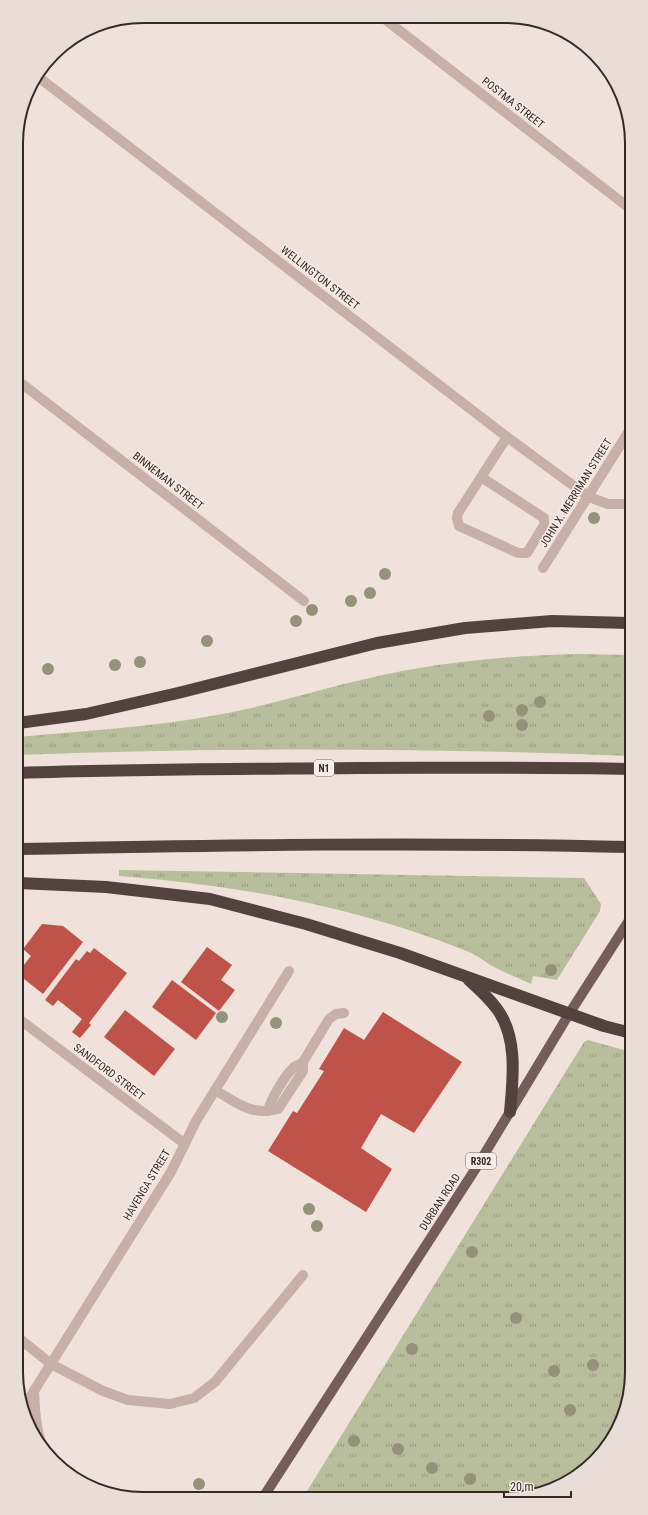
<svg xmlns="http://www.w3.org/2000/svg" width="648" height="1515" viewBox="0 0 648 1515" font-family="'Roboto Condensed',sans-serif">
  <defs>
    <pattern id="grass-tufts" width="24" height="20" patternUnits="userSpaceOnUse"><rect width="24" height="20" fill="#b8be9b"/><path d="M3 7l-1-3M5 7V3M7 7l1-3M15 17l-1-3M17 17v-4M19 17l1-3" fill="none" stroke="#969a7e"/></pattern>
  </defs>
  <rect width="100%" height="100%" fill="#f0e2da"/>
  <!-- grass -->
  <g fill="url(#grass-tufts)">
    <path d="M 577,654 L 629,655 L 630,756 C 426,748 222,747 18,755 L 18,737 C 84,731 151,727 217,715 C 269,706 319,689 370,678 C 438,662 507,656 577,654 Z"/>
    <path d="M 119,870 L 584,878 L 601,904 L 600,911 L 557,980 L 533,976 L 531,984 C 518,978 505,973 492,966 C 485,962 477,955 469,952 C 357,907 239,885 119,876 Z"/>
    <path d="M 630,966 L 631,999 C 624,987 625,978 630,966 Z"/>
    <polygon points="588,1040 631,1052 632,1380 622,1420 606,1449 575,1478 537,1495 304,1496 584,1042"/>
  </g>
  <!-- building -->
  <g fill="#bf5249">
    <polygon points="42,924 63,926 83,942 43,994 19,975 19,971 31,956 23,949"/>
    <polygon points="207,947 232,965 221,980 235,990 219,1011 181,982"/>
    <polygon points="94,948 127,973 89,1023 91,1025 80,1038 72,1032 82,1019 58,1000 53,1006 45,1000 76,959 79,961 87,951 90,953"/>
    <polygon points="172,980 216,1013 196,1040 152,1007"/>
    <polygon points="125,1010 175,1049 154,1076 104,1037"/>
    <polygon points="383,1012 462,1062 414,1133 381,1114 361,1148 392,1169 366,1212 268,1151 293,1111 297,1113 324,1071 319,1069 344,1028 364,1040"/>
  </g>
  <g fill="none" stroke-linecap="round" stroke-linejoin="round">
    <!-- minor -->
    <g stroke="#c7b0a7" stroke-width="10">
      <polyline points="382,17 628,207"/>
      <polyline points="37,76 507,437 589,497 608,504 629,504"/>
      <polyline points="17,380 304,601"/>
      <polyline points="481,477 544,518 544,525 527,553 518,553 459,526 457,518 458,513 507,437"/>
      <polyline points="543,568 629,431"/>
      <polyline points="19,1019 185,1144"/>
      <path d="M 215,1090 C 237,1103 251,1116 278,1109 L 303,1071 L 303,1062 L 329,1019 L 336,1014 L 344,1013"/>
      <path d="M 268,1111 C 270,1100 286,1074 294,1067 C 297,1065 301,1064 303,1062"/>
      <polyline points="20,1339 51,1364 103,1391 128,1400 170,1404 194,1398 215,1382 303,1275"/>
      <path d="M 34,1391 C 35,1411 36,1430 43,1448"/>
      <polyline points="22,1410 171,1172 196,1121 289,971"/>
    </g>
    <!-- major -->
    <polyline stroke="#755d59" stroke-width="10" points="264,1496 476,1168 569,1014 630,919"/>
    <!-- highway -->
    <g stroke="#54423e" stroke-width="12">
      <polyline points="18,723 86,714 178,693 377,643 465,628 552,621 629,623"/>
      <path d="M 18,773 C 132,769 246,769 359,768 C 450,768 540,767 630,769"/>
      <path d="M 19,849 C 222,845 426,842 630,847"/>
      <polyline points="19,883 106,887 210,899 306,924 400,953 604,1026 631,1033"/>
      <path d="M 469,980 C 479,989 489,998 497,1009 C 518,1037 513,1079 510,1112"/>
    </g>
  </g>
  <!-- trees -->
  <g fill="#94927a">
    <circle cx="594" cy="518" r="6"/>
    <circle cx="385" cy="574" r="6"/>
    <circle cx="370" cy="593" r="6"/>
    <circle cx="351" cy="601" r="6"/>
    <circle cx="312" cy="610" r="6"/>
    <circle cx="296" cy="621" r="6"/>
    <circle cx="207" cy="641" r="6"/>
    <circle cx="140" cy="662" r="6"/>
    <circle cx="115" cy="665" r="6"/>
    <circle cx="48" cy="669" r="6"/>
    <circle cx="540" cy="702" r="6"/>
    <circle cx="522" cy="710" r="6"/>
    <circle cx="489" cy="716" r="6"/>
    <circle cx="522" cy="725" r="6"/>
    <circle cx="551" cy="970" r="6"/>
    <circle cx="222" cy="1017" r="6"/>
    <circle cx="276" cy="1023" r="6"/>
    <circle cx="309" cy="1209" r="6"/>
    <circle cx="317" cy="1226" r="6"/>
    <circle cx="472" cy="1252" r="6"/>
    <circle cx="516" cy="1318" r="6"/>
    <circle cx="412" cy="1349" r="6"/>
    <circle cx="593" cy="1365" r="6"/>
    <circle cx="554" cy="1371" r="6"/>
    <circle cx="570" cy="1410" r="6"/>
    <circle cx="354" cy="1441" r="6"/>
    <circle cx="398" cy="1449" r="6"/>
    <circle cx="432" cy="1468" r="6"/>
    <circle cx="470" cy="1479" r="6"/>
    <circle cx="199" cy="1484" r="6"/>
  </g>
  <g text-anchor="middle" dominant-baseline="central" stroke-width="3" stroke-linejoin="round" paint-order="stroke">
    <!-- shield labels -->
    <g fill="#f8ede6" stroke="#6f6460" stroke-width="1">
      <rect x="314" y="760" width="20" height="16" rx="3"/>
      <rect x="466" y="1153" width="30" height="16" rx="3"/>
    </g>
    <g font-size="10" font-weight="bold" fill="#342927">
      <text x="324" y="768">N1</text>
      <text x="481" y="1161">R302</text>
    </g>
    <!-- street labels -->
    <g font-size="11" fill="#342927" stroke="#f8ede6">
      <text transform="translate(513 103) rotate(38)">POSTMA STREET</text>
      <text transform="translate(320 278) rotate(38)">WELLINGTON STREET</text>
      <text transform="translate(168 481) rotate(38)">BINNEMAN STREET</text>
      <text transform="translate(576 493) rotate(-58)">JOHN X. MERRIMAN STREET</text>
      <text transform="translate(109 1072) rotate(37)">SANDFORD STREET</text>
      <text transform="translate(147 1185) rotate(-59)">HAVENGA STREET</text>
      <text transform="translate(440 1202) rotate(-57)">DURBAN ROAD</text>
    </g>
  </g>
  <!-- crop -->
  <path d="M0 0H648V1515H0ZM143 23H505A120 120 0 0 1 625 143V1372A120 120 0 0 1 505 1492H143A120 120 0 0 1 23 1372V143A120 120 0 0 1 143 23Z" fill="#e8ddd7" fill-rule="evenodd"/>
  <path fill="none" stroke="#342927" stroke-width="2" d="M143 23H505A120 120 0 0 1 625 143V1372A120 120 0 0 1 505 1492H143A120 120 0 0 1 23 1372V143A120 120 0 0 1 143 23Z"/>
  <!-- scale -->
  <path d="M504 1491v6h67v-6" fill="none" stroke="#342927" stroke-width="2"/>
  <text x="510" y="1491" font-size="12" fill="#342927" stroke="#f8ede6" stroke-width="3" paint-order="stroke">20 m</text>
</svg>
